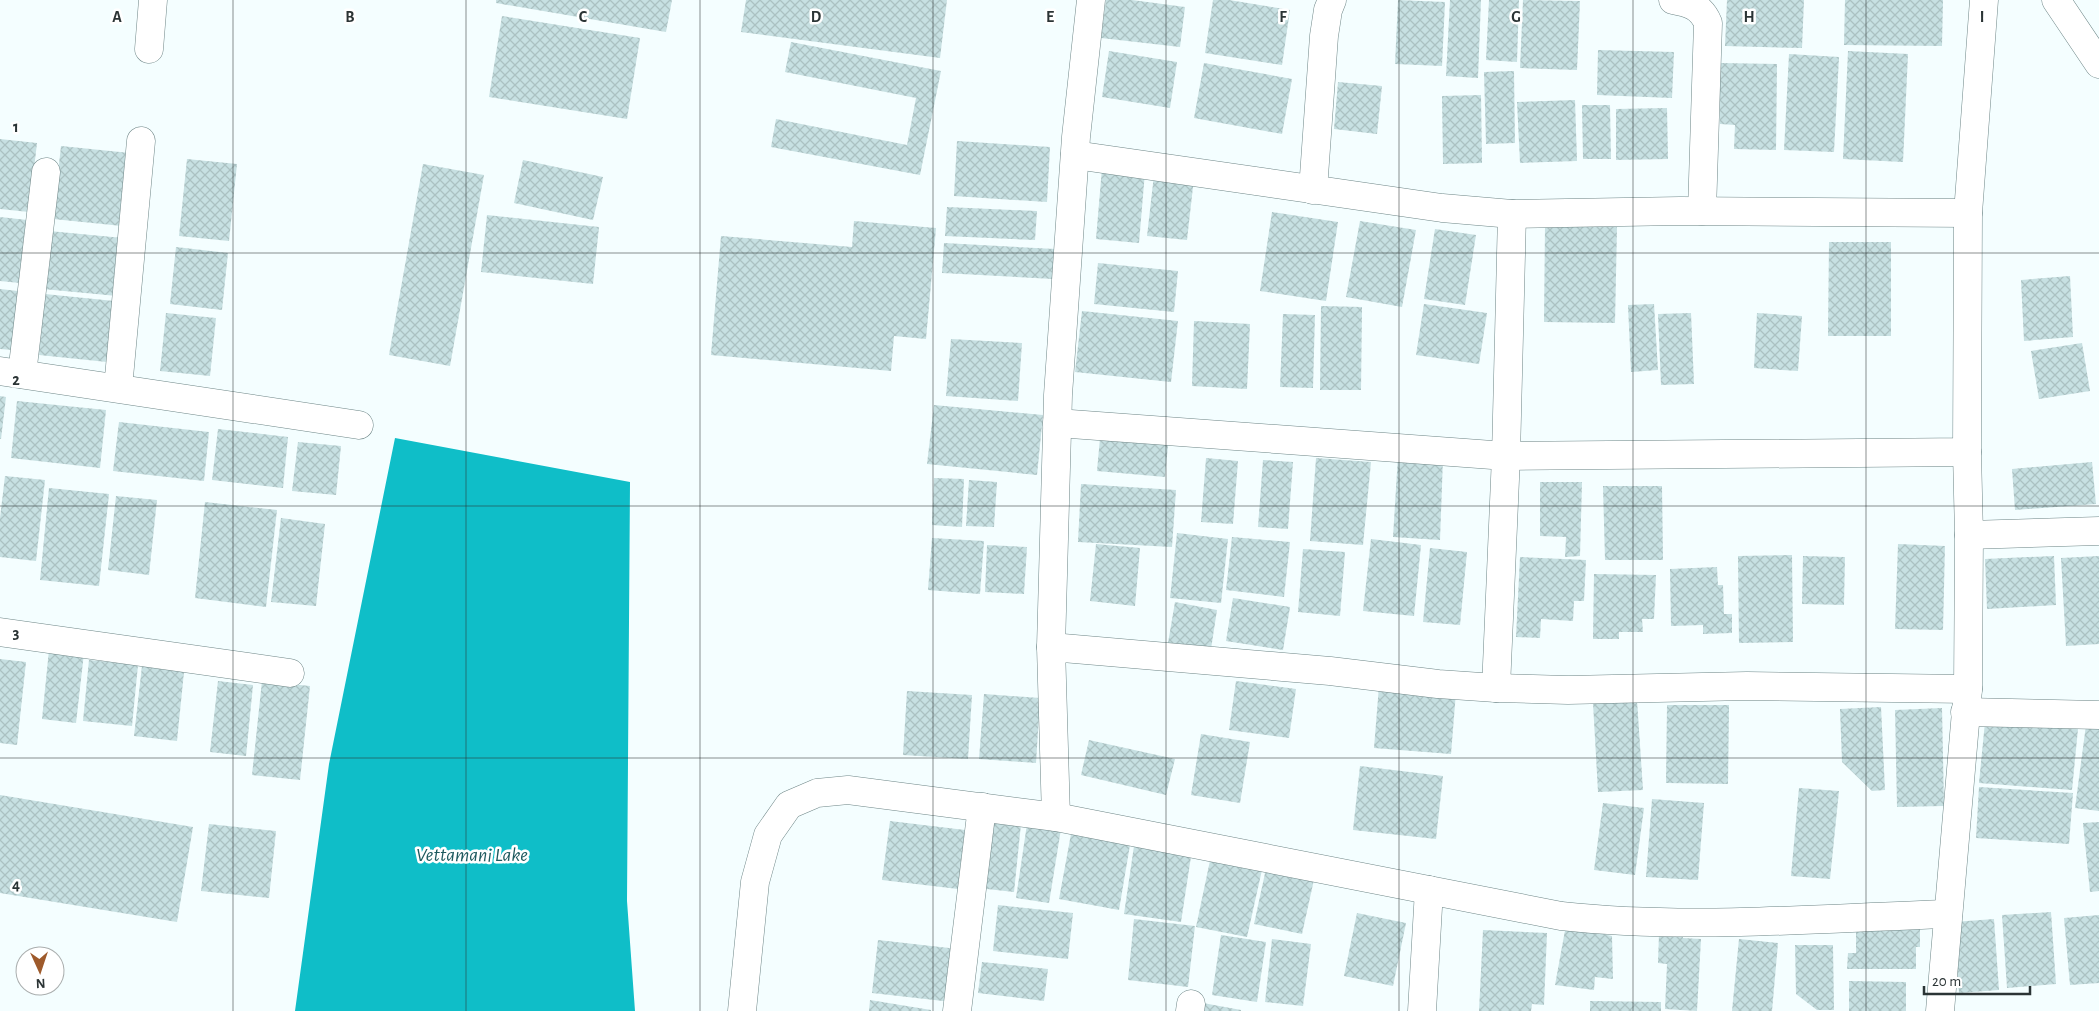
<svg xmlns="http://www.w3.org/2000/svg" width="2099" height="1011" viewBox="0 0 2099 1011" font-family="'Alegreya Sans',sans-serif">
  <defs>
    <pattern id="building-cross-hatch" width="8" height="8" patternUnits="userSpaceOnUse" patternTransform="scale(1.25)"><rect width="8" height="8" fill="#c7e0e2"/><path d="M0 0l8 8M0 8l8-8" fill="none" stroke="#abc1c2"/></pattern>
  </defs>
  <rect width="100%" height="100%" fill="#f4feff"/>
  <!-- water -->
  <polygon fill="#0fbec8" points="395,438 630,482 627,901 635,1011 295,1011 329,764"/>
  <!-- building -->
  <g fill="url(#building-cross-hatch)">
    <polygon points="496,0 672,0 666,32 496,3"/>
    <polygon points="746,0 947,0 940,58 741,32"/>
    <polygon points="1106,0 1132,0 1185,7 1180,47 1101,38"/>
    <polygon points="1213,0 1229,0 1290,10 1282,65 1205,53"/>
    <polygon points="1398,0 1445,2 1442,66 1395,64"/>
    <polygon points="1450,0 1481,0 1478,78 1446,76"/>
    <polygon points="1489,0 1519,0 1517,62 1486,60"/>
    <polygon points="1523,0 1580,1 1577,70 1520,68"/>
    <polygon points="1727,0 1804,0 1802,48 1725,46"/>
    <polygon points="1845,0 1943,0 1942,46 1844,45"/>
    <polygon points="502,16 640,38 627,119 489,97"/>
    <polygon points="791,42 941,71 920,175 771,147 776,119 907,145 916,98 785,72"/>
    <polygon points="1598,50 1674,52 1672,98 1597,95"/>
    <polygon points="1109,51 1177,62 1170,108 1102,97"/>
    <polygon points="1848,51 1908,54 1903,162 1843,159"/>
    <polygon points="1789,54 1839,57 1834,152 1784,150"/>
    <polygon points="1204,63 1292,79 1282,134 1194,118"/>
    <polygon points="1720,63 1777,64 1776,150 1734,149 1735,125 1720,124"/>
    <polygon points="1514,71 1515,143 1486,144 1484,72"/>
    <polygon points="1338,82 1382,86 1377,134 1334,129"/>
    <polygon points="1481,95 1482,163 1443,164 1442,96"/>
    <polygon points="1575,100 1577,161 1520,163 1517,102"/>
    <polygon points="1582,105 1610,105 1611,159 1583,159"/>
    <polygon points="1667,108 1668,159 1616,160 1616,109"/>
    <polygon points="0,139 37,143 29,212 0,209"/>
    <polygon points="957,141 1050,147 1047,202 954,196"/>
    <polygon points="61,146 130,153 122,226 53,219"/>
    <polygon points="187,159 237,164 229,241 179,236"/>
    <polygon points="523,160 603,177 593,220 514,203"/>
    <polygon points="423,164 484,175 450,366 389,355"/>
    <polygon points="1102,168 1145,172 1139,243 1096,239"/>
    <polygon points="1154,175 1194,178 1187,240 1147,236"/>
    <polygon points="947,207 1037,211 1035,240 945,236"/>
    <polygon points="1272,212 1338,222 1326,301 1260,291"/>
    <polygon points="487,215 599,227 593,284 481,272"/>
    <polygon points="0,217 27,220 20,283 0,281"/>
    <polygon points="854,221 936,228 926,339 894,336 891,371 711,355 721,236 852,247"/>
    <polygon points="1360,221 1416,230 1402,307 1346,297"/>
    <polygon points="1545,226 1617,227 1615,323 1544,322"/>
    <polygon points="1435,229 1476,235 1465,305 1424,299"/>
    <polygon points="49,231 123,238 117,296 43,289"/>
    <polygon points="1829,242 1891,242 1891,336 1828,336"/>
    <polygon points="944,243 1055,249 1053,279 942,273"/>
    <polygon points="176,247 228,253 222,310 170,304"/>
    <polygon points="1098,263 1178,271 1174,312 1094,304"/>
    <polygon points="2070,276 2073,337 2024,341 2021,280"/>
    <polygon points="0,289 18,291 12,350 0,349"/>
    <polygon points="45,294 114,301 107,362 39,355"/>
    <polygon points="1424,304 1487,313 1479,364 1416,355"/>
    <polygon points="1654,304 1658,370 1631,372 1628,305"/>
    <polygon points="1321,306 1362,307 1361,390 1320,390"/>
    <polygon points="1082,311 1178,321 1171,382 1075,372"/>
    <polygon points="166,313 216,318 210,376 160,371"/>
    <polygon points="1691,313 1694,384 1661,385 1658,314"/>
    <polygon points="1757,313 1802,316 1798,371 1754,368"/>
    <polygon points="1283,314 1315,315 1313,388 1280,387"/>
    <polygon points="1194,321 1250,324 1247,389 1192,386"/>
    <polygon points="951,339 1022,343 1018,401 946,396"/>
    <polygon points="2082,343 2090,391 2039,399 2031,351"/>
    <polygon points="0,396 6,397 1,439 0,439"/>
    <polygon points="17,401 106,410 100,468 11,458"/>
    <polygon points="934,405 1043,415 1037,475 927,464"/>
    <polygon points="119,422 209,432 204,481 113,471"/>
    <polygon points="218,429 288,437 283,488 212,480"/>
    <polygon points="1100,438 1168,445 1165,477 1097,471"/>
    <polygon points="298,442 341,446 336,495 292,491"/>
    <polygon points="1398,456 1443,458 1440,540 1393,537"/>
    <polygon points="1206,458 1238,461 1233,524 1201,522"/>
    <polygon points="1316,458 1371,462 1363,545 1310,541"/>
    <polygon points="1263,460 1293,462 1288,529 1258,527"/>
    <polygon points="2092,462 2096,504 2015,510 2012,469"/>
    <polygon points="5,476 45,480 36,561 0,557 0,518"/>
    <polygon points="934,478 964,479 962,527 932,525"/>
    <polygon points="969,480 997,482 994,527 966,526"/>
    <polygon points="1540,482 1582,482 1580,556 1565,557 1566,537 1540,536"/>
    <polygon points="1081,484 1176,490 1172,547 1078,542"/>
    <polygon points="1603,486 1662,486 1663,560 1605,560"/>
    <polygon points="49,488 109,494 99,586 40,580"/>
    <polygon points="116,496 157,500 149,575 108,570"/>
    <polygon points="205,502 277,510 266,607 195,598"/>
    <polygon points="281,518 325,524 316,606 271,602"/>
    <polygon points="1177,533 1228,539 1221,603 1170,598"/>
    <polygon points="1232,537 1290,542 1284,597 1226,590"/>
    <polygon points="932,538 984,541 980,594 928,590"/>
    <polygon points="1371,539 1421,545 1414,616 1363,611"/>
    <polygon points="1096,544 1140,548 1135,606 1090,601"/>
    <polygon points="1898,544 1945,546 1943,630 1895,629"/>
    <polygon points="987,545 1027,547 1024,594 985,592"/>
    <polygon points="1430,548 1467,552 1460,625 1423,622"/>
    <polygon points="1303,549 1345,552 1340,616 1298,612"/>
    <polygon points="1792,555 1793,642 1739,643 1738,556"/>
    <polygon points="1803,556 1845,557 1844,605 1802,604"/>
    <polygon points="2054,556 2056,605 1987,609 1985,559"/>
    <polygon points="2099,556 2099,644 2066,646 2061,558"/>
    <polygon points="1520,557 1586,560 1584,601 1574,601 1573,621 1541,619 1540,638 1516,637"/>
    <polygon points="1717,567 1718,585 1723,585 1724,614 1732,614 1732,633 1703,634 1703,625 1671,626 1670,569"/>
    <polygon points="1594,574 1656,575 1654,619 1642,619 1643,632 1619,632 1619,639 1593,639"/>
    <polygon points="1233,598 1290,607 1283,650 1226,641"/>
    <polygon points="1175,602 1217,610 1211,649 1168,643"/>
    <polygon points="49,650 84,653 76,723 42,719"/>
    <polygon points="143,657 185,662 177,741 134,736"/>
    <polygon points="0,659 26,662 17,745 0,743"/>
    <polygon points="89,660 138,665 132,726 83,721"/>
    <polygon points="218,681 253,685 246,756 210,752"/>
    <polygon points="262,681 310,686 300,780 252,775"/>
    <polygon points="1236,681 1296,689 1289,738 1229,730"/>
    <polygon points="1379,686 1456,692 1451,754 1374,748"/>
    <polygon points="907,691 972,695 968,759 903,755"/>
    <polygon points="984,694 1040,698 1036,763 979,759"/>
    <polygon points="1637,700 1643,790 1598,792 1593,703"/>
    <polygon points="1667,705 1729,705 1728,784 1666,783"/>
    <polygon points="1881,707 1885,790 1872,791 1842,762 1840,709"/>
    <polygon points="1942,708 1944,806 1897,807 1895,710"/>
    <polygon points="1985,722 2078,729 2072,790 1979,783"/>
    <polygon points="2086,725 2099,727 2099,811 2075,808"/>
    <polygon points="1201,734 1250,742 1240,803 1191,795"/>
    <polygon points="1089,740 1175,759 1166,795 1081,775"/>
    <polygon points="1360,766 1443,776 1436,839 1353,830"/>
    <polygon points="1979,787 2073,793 2069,844 1976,838"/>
    <polygon points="1799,788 1839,791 1830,879 1791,876"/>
    <polygon points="0,795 193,827 177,922 0,893"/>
    <polygon points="1652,799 1704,803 1698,880 1646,877"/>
    <polygon points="1603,803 1644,808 1635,875 1594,870"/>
    <polygon points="986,820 1021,824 1014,892 978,888"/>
    <polygon points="890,821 965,830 958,889 882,880"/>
    <polygon points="2099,822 2099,891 2090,892 2083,823"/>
    <polygon points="209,824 276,831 269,898 201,891"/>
    <polygon points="1027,824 1061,829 1049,903 1016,898"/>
    <polygon points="1071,834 1130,845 1119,910 1059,899"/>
    <polygon points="1135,839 1192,850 1181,922 1124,914"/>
    <polygon points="1212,851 1264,861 1247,937 1196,927"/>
    <polygon points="1267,864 1315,875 1302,934 1254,924"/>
    <polygon points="998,905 1073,913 1068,959 993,951"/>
    <polygon points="2051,912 2056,984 2007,988 2002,915"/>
    <polygon points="1357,913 1406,923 1393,986 1344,976"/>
    <polygon points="2099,915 2099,983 2070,985 2064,918"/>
    <polygon points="1134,919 1195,926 1188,987 1128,980"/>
    <polygon points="1994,919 1999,990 1959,993 1954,922"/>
    <polygon points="1566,925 1612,936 1613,979 1595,977 1594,990 1555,985"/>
    <polygon points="1920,927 1920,947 1916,947 1916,969 1847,969 1848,953 1856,953 1856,928"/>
    <polygon points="1483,930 1547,933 1544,1005 1532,1004 1531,1011 1479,1011"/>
    <polygon points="1659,934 1683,935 1683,938 1701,939 1697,1011 1665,1009 1667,964 1658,963"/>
    <polygon points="1221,935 1266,942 1257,1002 1212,995"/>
    <polygon points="1272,939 1311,944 1303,1006 1265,1002"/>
    <polygon points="1739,939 1778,943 1772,1011 1732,1011"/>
    <polygon points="878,940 958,949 952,1002 872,993"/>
    <polygon points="1795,945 1833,945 1834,1010 1817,1010 1796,994"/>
    <polygon points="982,962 1048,969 1044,1001 978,993"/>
    <polygon points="1849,981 1906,982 1906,1011 1849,1011"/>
    <polygon points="870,1000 931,1010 931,1011 869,1011"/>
    <polygon points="1590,1001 1661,1002 1661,1011 1590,1011"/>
    <polygon points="1203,1003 1241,1010 1241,1011 1201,1011"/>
  </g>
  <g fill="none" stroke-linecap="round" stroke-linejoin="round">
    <defs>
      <g id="street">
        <path d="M 1673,0 C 1689,3 1701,6 1708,23 L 1702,211"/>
        <polyline points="149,49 153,0"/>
        <polyline points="1075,155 1442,208 1512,214 1680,211 1968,213"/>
        <polyline points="1313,190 1324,36 1328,10 1332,0"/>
        <polyline points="0,371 359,425"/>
        <polyline points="22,374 46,172"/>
        <polyline points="118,388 141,141"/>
        <polyline points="1057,423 1506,456 1967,452 1968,213 1984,0"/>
        <polyline points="1969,535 2099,531"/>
        <polyline points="0,632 290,673"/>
        <polyline points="1051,647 1058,395 1076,137 1091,0"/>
        <polyline points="1496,688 1506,456 1512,214"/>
        <polyline points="1965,712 2099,715"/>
        <polyline points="1056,817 1051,647 1330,671 1438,684 1496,688 1568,690 1747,686 1968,689"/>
        <path d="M 742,1011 L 755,882 L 768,835 L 789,805 L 817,793 L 848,790 L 1056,817 L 1561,916 C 1689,930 1819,918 1948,914"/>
        <polyline points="957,1011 982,807"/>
        <polyline points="1190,1011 1191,1004"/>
        <polyline points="1422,1011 1429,890"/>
        <polyline points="1940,1011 1968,689 1969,535 1967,452"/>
      </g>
      <polyline id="primary" points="2056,0 2099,64"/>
    </defs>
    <!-- street casing -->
    <use href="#street" stroke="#6e8687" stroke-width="29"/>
    <!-- primary casing -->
    <use href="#primary" stroke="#6e8687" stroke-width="29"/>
    <!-- street -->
    <use href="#street" stroke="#fff" stroke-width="28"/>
    <!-- primary -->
    <use href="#primary" stroke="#fff" stroke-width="28"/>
  </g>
  <!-- grid -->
  <path fill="none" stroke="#2b3435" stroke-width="1" stroke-opacity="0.55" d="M 233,0 L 233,1011M 466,0 L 466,1011M 700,0 L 700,1011M 933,0 L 933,1011M 1166,0 L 1166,1011M 1399,0 L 1399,1011M 1633,0 L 1633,1011M 1866,0 L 1866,1011M 0,253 L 2099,253M 0,506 L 2099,506M 0,758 L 2099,758"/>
  <g text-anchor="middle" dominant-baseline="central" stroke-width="5" stroke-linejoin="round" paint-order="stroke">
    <!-- water labels -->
    <g font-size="20" font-style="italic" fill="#1d595e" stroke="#fff">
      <text x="472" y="855">Vettamani Lake</text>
    </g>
  </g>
  <g font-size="16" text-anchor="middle" font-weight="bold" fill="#2b3435" stroke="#fff" stroke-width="5" stroke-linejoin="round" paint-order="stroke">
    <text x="117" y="22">A</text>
    <text x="350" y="22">B</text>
    <text x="583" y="22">C</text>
    <text x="816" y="22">D</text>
    <text x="1050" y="22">E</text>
    <text x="1283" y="22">F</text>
    <text x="1516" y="22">G</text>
    <text x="1749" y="22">H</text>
    <text x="1982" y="22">I</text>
    <text x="16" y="132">1</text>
    <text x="16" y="385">2</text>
    <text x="16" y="638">3</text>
    <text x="16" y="890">4</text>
  </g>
  <!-- north arrow -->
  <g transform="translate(40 971) rotate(177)"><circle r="24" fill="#ffffff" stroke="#aaaeae"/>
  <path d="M0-4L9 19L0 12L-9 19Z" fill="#9e5a2b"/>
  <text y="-8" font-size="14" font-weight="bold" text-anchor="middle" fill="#2b3435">N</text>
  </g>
  <!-- scale -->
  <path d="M1924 986v8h106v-8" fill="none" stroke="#2b3435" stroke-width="2.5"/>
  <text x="1932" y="986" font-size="15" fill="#2b3435" stroke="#ffffff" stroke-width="4" paint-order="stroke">20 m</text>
</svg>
